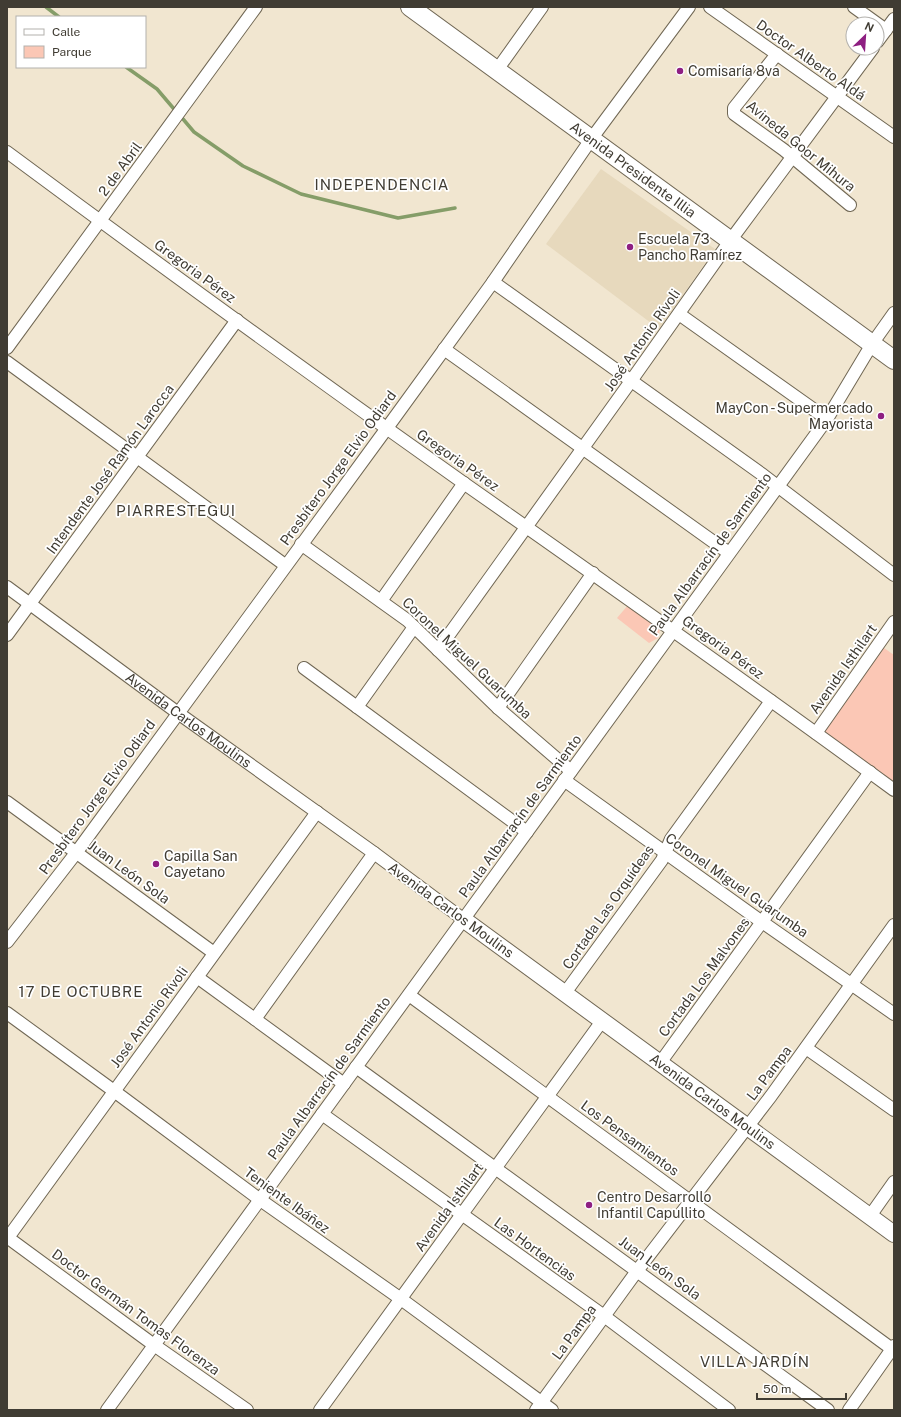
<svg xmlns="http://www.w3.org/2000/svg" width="901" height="1417" viewBox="0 0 901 1417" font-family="'Public Sans',sans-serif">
  <rect width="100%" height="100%" fill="#f1e6d0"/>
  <!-- built -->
  <polygon fill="#e7d9bd" points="601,169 715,249 659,329 546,244"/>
  <!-- green -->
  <g fill="#fbc7b5">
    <polygon points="629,604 660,629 658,638 649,643 617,618"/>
    <polygon points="884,648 894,655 894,782 823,731"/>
  </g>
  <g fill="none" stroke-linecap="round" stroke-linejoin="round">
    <!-- stream -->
    <g stroke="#859d68" stroke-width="3.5">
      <polyline points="46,7 59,17"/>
      <polyline points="126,67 157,89 174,109"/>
      <polyline points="183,119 194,132 243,166 301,194 398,218 455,208"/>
    </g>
    <defs>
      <g id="minor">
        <polyline points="710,7 894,137"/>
        <polyline points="854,7 886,30"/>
        <polyline points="877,42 894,19"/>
        <polyline points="777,54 734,108 734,114 784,150 850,205"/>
        <polyline points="497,70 542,7"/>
        <path d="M 7,152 C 158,264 311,375 465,484 C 609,585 752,686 894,790"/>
        <polyline points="493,282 763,475 894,575"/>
        <polyline points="679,314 827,419"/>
        <polyline points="7,348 256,7"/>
        <polyline points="444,349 729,553"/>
        <polyline points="7,362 285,565"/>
        <polyline points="301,544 407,620 498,708 571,771"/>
        <path id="s1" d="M 7,587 L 178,713 L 374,853 L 463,919"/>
        <polyline points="381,601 464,483"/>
        <polyline points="7,635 237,320"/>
        <polyline points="438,650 631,381 730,241 873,48"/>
        <polyline points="304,668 527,832"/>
        <polyline points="357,707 414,627"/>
        <polyline points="498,708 593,573"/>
        <polyline points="816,733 894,622"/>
        <polyline points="564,780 762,922 894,1014"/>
        <polyline points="7,802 214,953"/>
        <polyline points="7,942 76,853 387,428 493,282 592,138 689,7"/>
        <polyline points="197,977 344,1084"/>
        <polyline points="565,993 662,860 671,839 771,701"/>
        <polyline points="409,995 892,1349"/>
        <polyline points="7,1013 114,1091 259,1199 401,1299 552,1410"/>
        <polyline points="255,1019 374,853"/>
        <polyline points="806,1048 894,1110"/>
        <polyline points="660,1063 870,772"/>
        <polyline points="356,1067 828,1410"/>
        <polyline points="322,1114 604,1316 729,1410"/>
        <polyline points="870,1216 894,1182"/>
        <polyline points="7,1237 154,1345 247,1410"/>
        <polyline points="7,1239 317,812"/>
        <polyline points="107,1410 827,419 872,344 894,313"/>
        <polyline points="320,1410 602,1021"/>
        <polyline points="536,1410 637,1271 771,1096 894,925"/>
        <polyline points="849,1410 894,1346"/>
      </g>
      <g id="tertiary">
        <path id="s2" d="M 463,919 L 894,1234"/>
      </g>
      <g id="secondary">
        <path id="s3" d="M 410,7 L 894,360"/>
      </g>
    </defs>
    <!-- minor casing -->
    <use href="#minor" stroke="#706754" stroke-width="14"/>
    <!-- tertiary casing -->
    <use href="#tertiary" stroke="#706754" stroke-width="18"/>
    <!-- secondary casing -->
    <use href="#secondary" stroke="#706754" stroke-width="20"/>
    <!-- minor -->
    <use href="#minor" stroke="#fff" stroke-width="12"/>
    <!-- tertiary -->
    <use href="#tertiary" stroke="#fff" stroke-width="16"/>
    <!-- secondary -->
    <use href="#secondary" stroke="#fff" stroke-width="18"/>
  </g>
  <!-- markers -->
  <g fill="#8e1f82" stroke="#fff" stroke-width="1.5">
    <circle cx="680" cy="71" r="4"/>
    <circle cx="630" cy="247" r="4"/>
    <circle cx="881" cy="416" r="4"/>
    <circle cx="156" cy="864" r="4"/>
    <circle cx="589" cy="1205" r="4"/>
  </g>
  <g text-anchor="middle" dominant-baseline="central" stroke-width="3.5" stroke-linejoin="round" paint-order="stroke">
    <!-- street labels -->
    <g font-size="14" fill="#403c33" stroke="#fff">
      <text transform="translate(811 60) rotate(35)">Doctor Alberto Aldá</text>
      <text transform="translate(801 146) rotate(39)">Avineda Goor Mihura</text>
      <text transform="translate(120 169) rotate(-54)">2 de Abril</text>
      <text stroke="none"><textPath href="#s3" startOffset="276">Avenida Presidente Illia</textPath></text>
      <text transform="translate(195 271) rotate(36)">Gregoria Pérez</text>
      <text transform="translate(642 340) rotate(-55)">José Antonio Rívoli</text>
      <text transform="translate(458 460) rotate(35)">Gregoria Pérez</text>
      <text transform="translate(338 468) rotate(-54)">Presbítero Jorge Elvio Odiard</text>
      <text transform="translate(110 469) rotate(-54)">Intendente José Ramón Larocca</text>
      <text transform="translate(710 554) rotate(-54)">Paula Albarracín de Sarmiento</text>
      <text transform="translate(723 647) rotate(36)">Gregoria Pérez</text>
      <text transform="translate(467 658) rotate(43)">Coronel Miguel Guarumba</text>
      <text transform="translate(843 669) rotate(-55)">Avenida Isthilart</text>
      <text stroke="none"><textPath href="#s1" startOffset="225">Avenida Carlos Moulins</textPath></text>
      <text transform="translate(97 797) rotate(-54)">Presbítero Jorge Elvio Odiard</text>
      <text transform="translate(520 816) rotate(-54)">Paula Albarracín de Sarmiento</text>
      <text transform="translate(129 872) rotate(36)">Juan León Sola</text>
      <text transform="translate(737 885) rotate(35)">Coronel Miguel Guarumba</text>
      <text transform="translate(608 907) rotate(-55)">Cortada Las Orquídeas</text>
      <text transform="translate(451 910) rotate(36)">Avenida Carlos Moulins</text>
      <text transform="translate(704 977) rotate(-54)">Cortada Los Malvones</text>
      <text transform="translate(149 1017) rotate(-54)">José Antonio Rívoli</text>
      <text transform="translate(769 1073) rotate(-53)">La Pampa</text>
      <text transform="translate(329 1078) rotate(-54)">Paula Albarracín de Sarmiento</text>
      <text stroke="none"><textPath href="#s2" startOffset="309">Avenida Carlos Moulins</textPath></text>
      <text transform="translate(630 1138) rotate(36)">Los Pensamientos</text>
      <text transform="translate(287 1200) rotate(36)">Teniente Ibáñez</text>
      <text transform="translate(449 1207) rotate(-54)">Avenida Isthilart</text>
      <text transform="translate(535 1249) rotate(36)">Las Hortencias</text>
      <text transform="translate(660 1268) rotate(36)">Juan León Sola</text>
      <text transform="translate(136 1312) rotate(36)">Doctor Germán Tomas Florenza</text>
      <text transform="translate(574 1332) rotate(-54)">La Pampa</text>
    </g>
    <!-- poi labels -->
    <g font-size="14" fill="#403c33" stroke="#fff" text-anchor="start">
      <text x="688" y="71">Comisaría 8va</text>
      <text x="638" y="239">Escuela 73<tspan x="638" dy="16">Pancho Ramírez</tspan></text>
      <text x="873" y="408" text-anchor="end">MayCon - Supermercado<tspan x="873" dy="16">Mayorista</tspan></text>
      <text x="164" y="856">Capilla San<tspan x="164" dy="16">Cayetano</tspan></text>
      <text x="597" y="1197">Centro Desarrollo<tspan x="597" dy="16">Infantil Capullito</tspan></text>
    </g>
    <!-- neighbourhood labels -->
    <g font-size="15" letter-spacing="1" fill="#403c33" stroke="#fff">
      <text x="382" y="184">INDEPENDENCIA</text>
      <text x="176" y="510">PIARRESTEGUI</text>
      <text x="81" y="991">17 DE OCTUBRE</text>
      <text x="755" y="1361">VILLA JARDÍN</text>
    </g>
  </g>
  <!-- border -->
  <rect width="901" height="1417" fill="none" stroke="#403c33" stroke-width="16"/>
  <!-- legend -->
  <rect x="16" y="16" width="130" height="52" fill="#ffffff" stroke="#b3b1ad"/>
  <rect x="24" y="29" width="20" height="6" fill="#ffffff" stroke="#b3b1ad"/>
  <text x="52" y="36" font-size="12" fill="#403c33">Calle</text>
  <rect x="24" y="46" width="20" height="12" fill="#fbc7b5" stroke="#b3b1ad"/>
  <text x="52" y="56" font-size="12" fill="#403c33">Parque</text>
  <!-- north arrow -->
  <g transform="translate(865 36) rotate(25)"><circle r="19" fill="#ffffff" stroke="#b3b1ad"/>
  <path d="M0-3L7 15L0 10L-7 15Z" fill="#8e1f82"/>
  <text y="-6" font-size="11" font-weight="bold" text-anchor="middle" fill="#403c33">N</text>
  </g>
  <!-- scale -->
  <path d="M757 1393v6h89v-6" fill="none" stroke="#403c33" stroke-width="2"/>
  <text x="763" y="1393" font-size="12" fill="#403c33" stroke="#ffffff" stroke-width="3" paint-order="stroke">50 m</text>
</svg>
